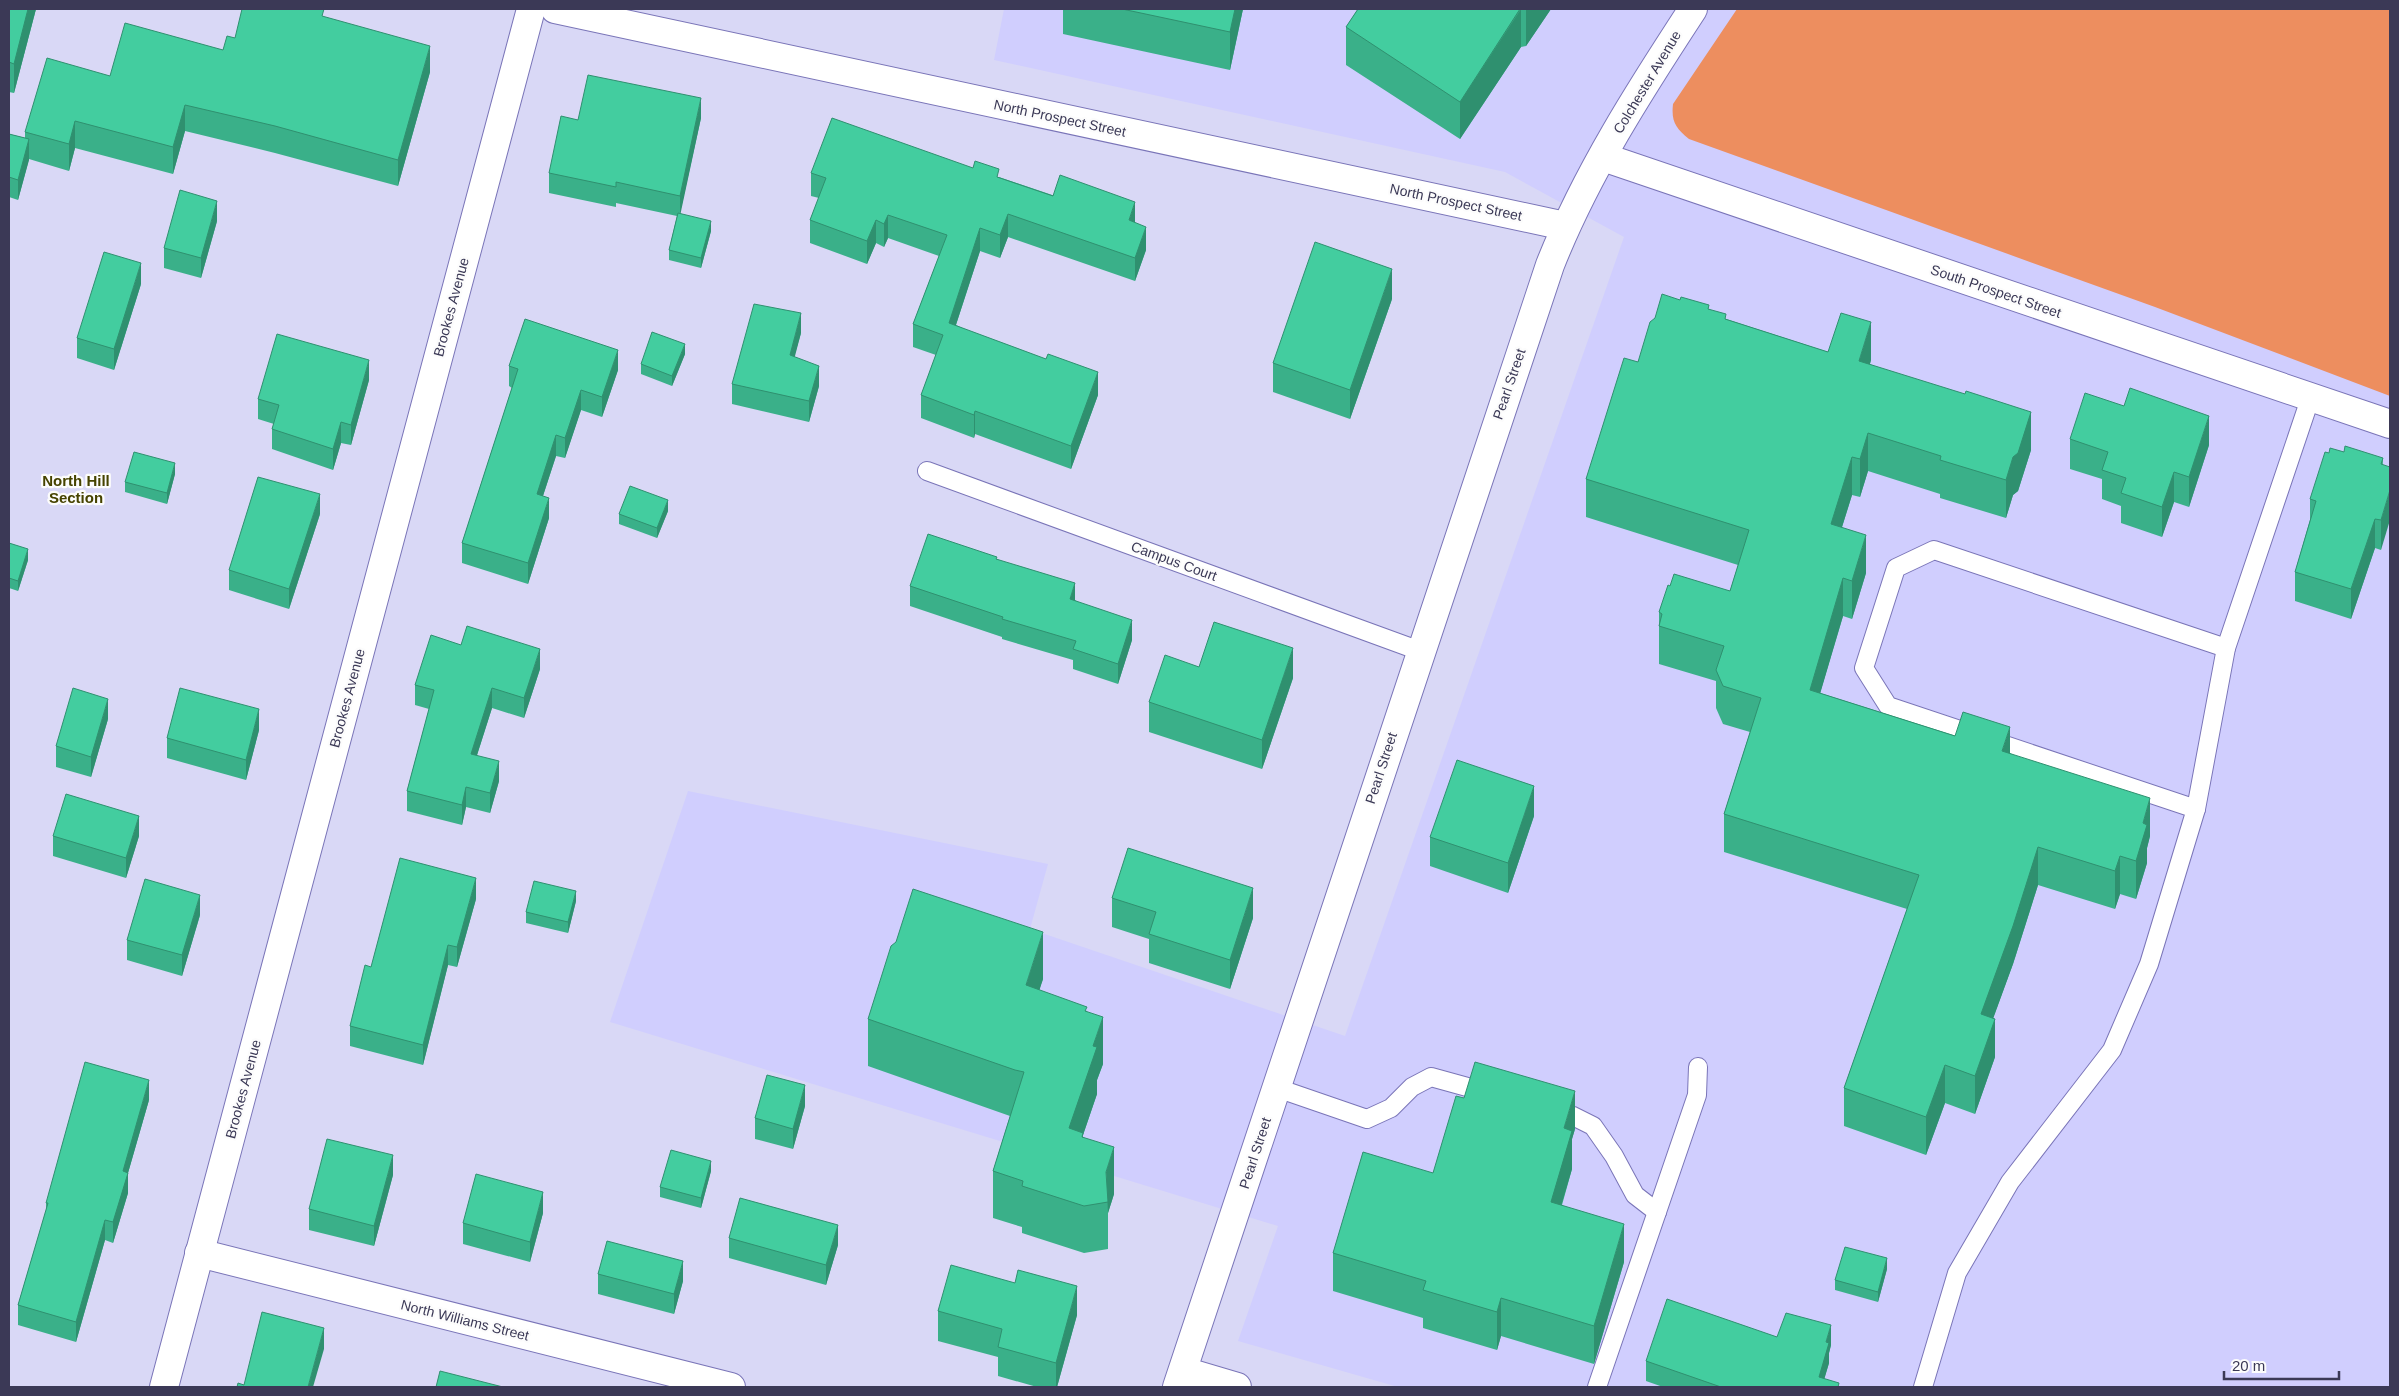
<svg xmlns="http://www.w3.org/2000/svg" width="2399" height="1396" viewBox="0 0 2399 1396" font-family="Helvetica,sans-serif">
  <rect width="100%" height="100%" fill="#d9d8f6"/>
  <!-- built -->
  <polygon fill="#d0cefe" points="1004,9 2390,9 2390,1387 1398,1387 1238,1341 1278,1226 610,1022 688,791 1048,864 1030,929 1345,1036 1624,237 1505,172 994,60"/>
  <!-- green -->
  <path fill="#ed8e5f" d="M 1737,9 L 2390,10 L 2390,396 L 2155,307 L 1689,139 C 1676,128 1671,122 1673,104 Z"/>
  <g fill="none" stroke-linecap="round" stroke-linejoin="round">
    <defs>
      <g id="lane">
        <polyline points="927,471 1420,651"/>
        <polyline points="2196,809 1888,706 1864,668 1896,568 1934,550 2226,648"/>
        <polyline points="1277,1088 1367,1119 1391,1108 1412,1087 1431,1077 1489,1093"/>
        <polyline points="1553,1111 1573,1116 1593,1126 1614,1156 1635,1195 1657,1212"/>
        <polyline points="1597,1387 1697,1095 1698,1067"/>
        <polyline points="1923,1387 1957,1273 2010,1182 2112,1050 2149,964 2196,809 2226,648 2311,396"/>
      </g>
      <g id="street">
        <polyline points="199,1253 731,1387"/>
        <polyline points="1183,1371 1237,1387"/>
        <polyline points="164,1387 531,9"/>
      </g>
      <g id="secondary">
        <polyline points="555,9 1565,226"/>
        <polyline points="1603,157 2390,424"/>
        <path d="M 1177,1387 L 1550,265 C 1586,174 1640,90 1693,9"/>
      </g>
    </defs>
    <!-- lane casing -->
    <use href="#lane" stroke="#7a75b8" stroke-width="20"/>
    <!-- street casing -->
    <use href="#street" stroke="#7a75b8" stroke-width="30"/>
    <!-- secondary casing -->
    <use href="#secondary" stroke="#7a75b8" stroke-width="30"/>
    <!-- lane -->
    <use href="#lane" stroke="#fff" stroke-width="18"/>
    <!-- street -->
    <use href="#street" stroke="#fff" stroke-width="28"/>
    <!-- secondary -->
    <use href="#secondary" stroke="#fff" stroke-width="28"/>
  </g>
  <!-- wall -->
  <g fill="#3ab089">
    <polygon points="9,9 36,9 14,93 9,92"/>
    <polygon points="1063,9 1243,9 1230,70 1063,34"/>
    <polygon points="1358,9 1551,9 1526,46 1521,47 1460,139 1346,65 1346,27"/>
    <polygon points="324,17 430,72 398,186 275,153 185,131 173,174 75,148 69,171 29,159 18,200 9,197 9,134 25,138 25,132 110,76 223,50 235,38"/>
    <polygon points="701,118 680,213 711,231 701,268 669,260 669,250 677,216 616,203 616,207 549,193 549,173 578,120"/>
    <polygon points="811,173 999,177 1135,223 1146,250 1135,281 1008,237 1000,258 980,251 956,325 1098,395 1071,469 975,434 974,438 921,418 921,395 936,355 913,347 913,324 939,256 888,238 884,247 876,243 867,264 810,243 810,220 819,198 811,196"/>
    <polygon points="217,221 201,278 164,268 164,248"/>
    <polygon points="141,284 114,370 77,358 77,338"/>
    <polygon points="1392,299 1350,419 1273,392 1273,363"/>
    <polygon points="1680,300 1709,309 1726,319 1828,352 1871,360 1870,364 2031,450 2018,491 2013,495 2006,518 1940,498 1940,494 1868,471 1860,497 1852,495 1842,527 1866,573 1852,619 1843,616 1820,693 2010,753 2150,836 2147,848 2147,863 2136,899 2120,894 2115,909 2038,885 2013,964 1993,1018 1995,1057 1975,1114 1945,1103 1926,1155 1844,1126 1844,1088 1907,909 1724,852 1724,814 1750,732 1723,724 1716,708 1716,681 1659,664 1659,612 1670,586 1730,591 1738,565 1586,517 1586,479 1638,362"/>
    <polygon points="801,333 794,357 819,386 809,422 732,404 732,384"/>
    <polygon points="685,354 672,386 641,374 641,364"/>
    <polygon points="509,366 618,370 602,417 581,410 565,458 556,456 543,496 549,518 528,584 462,563 462,543 512,388 509,386"/>
    <polygon points="369,380 351,445 341,443 333,470 272,449 272,429 274,424 258,419 258,399"/>
    <polygon points="2070,439 2209,445 2189,507 2174,502 2162,537 2121,523 2121,506 2102,499 2102,479 2070,469"/>
    <polygon points="2344,452 2383,458 2381,550 2375,548 2351,619 2295,601 2295,572 2310,520 2310,499"/>
    <polygon points="175,474 167,504 125,492 125,482"/>
    <polygon points="668,511 657,538 619,524 619,514"/>
    <polygon points="320,514 289,609 229,590 229,570"/>
    <polygon points="9,543 28,560 18,591 9,588"/>
    <polygon points="997,559 1075,600 1132,640 1118,684 1073,669 1073,660 1002,639 1002,637 910,606 910,586"/>
    <polygon points="1199,667 1293,678 1262,769 1149,732 1149,702"/>
    <polygon points="540,669 524,718 492,708 477,755 499,781 490,813 466,807 462,825 407,811 407,791 429,709 415,705 415,685"/>
    <polygon points="108,719 91,777 56,767 56,746"/>
    <polygon points="259,730 246,780 167,758 167,738"/>
    <polygon points="1534,816 1508,893 1430,866 1430,837"/>
    <polygon points="53,836 139,836 126,878 53,856"/>
    <polygon points="1112,898 1253,918 1230,989 1149,963 1149,939 1112,927"/>
    <polygon points="476,899 457,967 448,965 423,1065 350,1046 350,1026 371,967"/>
    <polygon points="576,901 568,933 526,923 526,912"/>
    <polygon points="200,915 182,976 127,960 127,940"/>
    <polygon points="1043,979 1039,990 1087,1011 1103,1064 1097,1080 1097,1094 1083,1135 1083,1137 1114,1194 1108,1213 1108,1249 1084,1253 1022,1233 1022,1227 993,1218 993,1171 1010,1116 868,1066 868,1019"/>
    <polygon points="149,1100 128,1173 128,1193 113,1243 105,1240 76,1342 18,1325 18,1305 46,1211 46,1203"/>
    <polygon points="805,1106 793,1149 755,1139 755,1118"/>
    <polygon points="1575,1129 1572,1139 1572,1169 1562,1205 1624,1262 1594,1364 1501,1336 1497,1350 1423,1328 1423,1318 1333,1291 1333,1253 1433,1173"/>
    <polygon points="711,1171 701,1208 660,1197 660,1187"/>
    <polygon points="393,1175 374,1246 309,1230 309,1209"/>
    <polygon points="543,1213 530,1262 463,1244 463,1223"/>
    <polygon points="729,1238 838,1245 826,1285 729,1258"/>
    <polygon points="1887,1269 1878,1302 1835,1290 1835,1280"/>
    <polygon points="598,1274 683,1281 674,1314 598,1294"/>
    <polygon points="938,1311 1077,1315 1057,1387 1037,1387 998,1376 998,1357 938,1341"/>
    <polygon points="1777,1337 1831,1345 1829,1353 1829,1363 1824,1379 1839,1387 1663,1387 1646,1381 1646,1361"/>
  </g>
  <!-- shaded-wall -->
  <g fill="#2f906f">
    <polygon points="28,9 36,9 14,93 14,64"/>
    <polygon points="1235,9 1243,9 1230,70 1230,32"/>
    <polygon points="1521,9 1521,47 1460,139 1460,102"/>
    <polygon points="1526,9 1551,9 1526,46"/>
    <polygon points="430,46 430,72 398,186 398,160"/>
    <polygon points="701,98 701,118 680,216 680,196"/>
    <polygon points="185,105 185,131 173,174 173,147"/>
    <polygon points="75,121 75,148 69,171 69,144"/>
    <polygon points="29,139 29,160 18,200 18,180"/>
    <polygon points="217,201 217,221 201,278 201,258"/>
    <polygon points="1135,202 1135,225 1129,220"/>
    <polygon points="1008,214 1008,237 1000,258 1000,235"/>
    <polygon points="888,215 888,238 884,247 884,224"/>
    <polygon points="876,220 876,243 867,264 867,241"/>
    <polygon points="711,221 711,231 701,268 701,258"/>
    <polygon points="1146,227 1146,250 1135,281 1135,258"/>
    <polygon points="980,228 980,251 949,346 949,323"/>
    <polygon points="141,263 141,284 114,370 114,349"/>
    <polygon points="1392,269 1392,299 1350,419 1350,390"/>
    <polygon points="801,313 801,333 790,375 790,355"/>
    <polygon points="1871,322 1871,360 1859,399 1859,361"/>
    <polygon points="685,344 685,354 672,386 672,376"/>
    <polygon points="618,350 618,370 602,417 602,397"/>
    <polygon points="369,360 369,380 351,445 351,425"/>
    <polygon points="819,366 819,386 809,422 809,401"/>
    <polygon points="1098,372 1098,395 1071,469 1071,446"/>
    <polygon points="581,390 581,410 565,458 565,438"/>
    <polygon points="975,411 975,434 974,438 974,415"/>
    <polygon points="2031,412 2031,450 2018,491 2013,495 2006,518 2006,480 2013,457"/>
    <polygon points="2209,416 2209,445 2189,507 2189,477"/>
    <polygon points="341,422 341,443 333,470 333,449"/>
    <polygon points="1868,433 1868,471 1860,497 1860,459"/>
    <polygon points="556,435 556,456 537,514 537,494"/>
    <polygon points="1852,457 1852,495 1831,562 1831,524"/>
    <polygon points="175,463 175,474 167,504 167,493"/>
    <polygon points="2174,472 2174,502 2162,537 2162,507"/>
    <polygon points="2390,490 2390,520 2381,550 2381,520"/>
    <polygon points="320,494 320,514 289,609 289,589"/>
    <polygon points="549,498 549,518 528,584 528,563"/>
    <polygon points="668,500 668,511 657,538 657,528"/>
    <polygon points="2375,519 2375,548 2351,619 2351,589"/>
    <polygon points="1866,535 1866,573 1852,619 1852,581"/>
    <polygon points="28,549 28,560 18,591 18,581"/>
    <polygon points="1843,578 1843,616 1810,728 1810,690"/>
    <polygon points="1075,583 1075,603 1070,599"/>
    <polygon points="1132,620 1132,640 1118,684 1118,664"/>
    <polygon points="1293,648 1293,678 1262,769 1262,740"/>
    <polygon points="540,649 540,669 524,718 524,698"/>
    <polygon points="492,688 492,708 471,774 471,754"/>
    <polygon points="108,699 108,719 91,777 91,757"/>
    <polygon points="259,709 259,730 246,780 246,760"/>
    <polygon points="2010,727 2010,765 2002,751"/>
    <polygon points="499,761 499,781 490,813 490,793"/>
    <polygon points="1534,786 1534,816 1508,893 1508,863"/>
    <polygon points="466,787 466,807 462,825 462,805"/>
    <polygon points="2150,798 2150,836 2147,848 2147,863 2136,899 2136,861 2143,823"/>
    <polygon points="139,816 139,836 126,878 126,858"/>
    <polygon points="2038,847 2038,885 2013,964 1981,1052 1981,1014"/>
    <polygon points="2120,856 2120,894 2115,909 2115,871"/>
    <polygon points="476,878 476,899 457,967 457,947"/>
    <polygon points="1253,888 1253,918 1230,989 1230,960"/>
    <polygon points="576,891 576,901 568,933 568,922"/>
    <polygon points="200,895 200,915 182,976 182,955"/>
    <polygon points="1043,932 1043,979 1026,1032 1026,985"/>
    <polygon points="448,945 448,965 423,1065 423,1045"/>
    <polygon points="1103,1017 1103,1064 1097,1080 1097,1094 1083,1135 1083,1180 1069,1128 1093,1046"/>
    <polygon points="1995,1019 1995,1057 1975,1114 1975,1076"/>
    <polygon points="1945,1065 1945,1103 1926,1155 1926,1117"/>
    <polygon points="149,1080 149,1100 128,1173 128,1193 113,1243 113,1222 123,1171"/>
    <polygon points="805,1085 805,1106 793,1149 793,1129"/>
    <polygon points="1575,1091 1575,1129 1572,1139 1572,1169 1551,1240 1551,1202 1564,1128"/>
    <polygon points="1114,1147 1114,1194 1108,1213 1106,1172"/>
    <polygon points="393,1155 393,1175 374,1246 374,1226"/>
    <polygon points="711,1161 711,1171 701,1208 701,1198"/>
    <polygon points="543,1192 543,1213 530,1262 530,1242"/>
    <polygon points="105,1220 105,1240 76,1342 76,1322"/>
    <polygon points="1624,1224 1624,1262 1594,1364 1594,1326"/>
    <polygon points="838,1225 838,1245 826,1285 826,1265"/>
    <polygon points="1887,1258 1887,1269 1878,1302 1878,1292"/>
    <polygon points="683,1261 683,1281 674,1314 674,1294"/>
    <polygon points="1077,1286 1077,1315 1057,1387 1056,1387 1056,1363"/>
    <polygon points="1501,1298 1501,1336 1497,1350 1497,1312"/>
    <polygon points="1831,1325 1831,1345 1829,1353 1829,1363 1822,1387 1819,1377 1826,1342"/>
    <polygon points="324,1328 324,1349 313,1387 308,1387"/>
  </g>
  <!-- building -->
  <g fill="#43cd9f" stroke="#2f906f">
    <polygon points="9,9 28,9 14,64 9,62"/>
    <polygon points="242,9 324,9 322,16 430,46 398,160 275,126 185,105 173,147 75,121 69,144 25,132 47,58 110,76 125,23 223,50 227,36 235,38"/>
    <polygon points="1122,9 1235,9 1230,32"/>
    <polygon points="1358,9 1520,9 1460,102 1346,27"/>
    <polygon points="588,75 701,98 680,196 616,182 616,187 549,173 561,116 578,120"/>
    <polygon points="832,118 973,168 975,161 999,169 997,177 1053,196 1060,175 1135,202 1129,220 1146,227 1135,258 1008,214 1000,235 980,228 949,323 1046,359 1048,354 1098,372 1071,446 975,411 974,415 921,395 943,335 913,324 947,235 888,215 884,224 876,220 867,241 810,220 826,178 811,173"/>
    <polygon points="9,134 29,139 18,180 9,177"/>
    <polygon points="180,190 217,201 201,258 164,248"/>
    <polygon points="678,213 711,221 701,258 669,250"/>
    <polygon points="1315,242 1392,269 1350,390 1273,363"/>
    <polygon points="104,252 141,263 114,349 77,338"/>
    <polygon points="1662,294 1680,300 1681,297 1709,305 1708,309 1726,314 1725,319 1828,352 1841,313 1871,322 1859,361 1965,394 1966,391 2031,412 2018,453 2013,457 2006,480 1940,460 1941,456 1868,433 1860,459 1852,457 1831,524 1866,535 1852,581 1843,578 1810,690 1955,736 1963,712 2010,727 2002,751 2150,798 2143,823 2147,825 2136,861 2120,856 2115,871 2038,847 2013,926 1981,1014 1995,1019 1975,1076 1945,1065 1926,1117 1844,1088 1919,875 1724,814 1761,698 1723,686 1716,670 1724,646 1659,626 1662,614 1659,612 1668,585 1670,586 1674,574 1730,591 1749,530 1586,479 1624,358 1638,362 1650,322 1655,318"/>
    <polygon points="754,304 801,313 790,355 819,366 809,401 732,384"/>
    <polygon points="525,319 618,350 602,397 581,390 565,438 556,435 537,494 549,498 528,563 462,543 518,369 509,366"/>
    <polygon points="652,332 685,344 672,376 641,364"/>
    <polygon points="277,334 369,360 351,425 341,422 333,449 272,429 279,405 258,399"/>
    <polygon points="2130,388 2209,416 2189,477 2174,472 2162,507 2121,493 2126,478 2102,470 2108,452 2070,439 2085,393 2124,406"/>
    <polygon points="2345,446 2383,458 2381,464 2390,467 2390,490 2381,520 2375,519 2351,589 2295,572 2316,501 2310,499 2325,452 2329,453 2330,448 2344,452"/>
    <polygon points="134,452 175,463 167,493 125,482"/>
    <polygon points="258,477 320,494 289,589 229,570"/>
    <polygon points="630,486 668,500 657,528 619,514"/>
    <polygon points="928,534 997,557 996,559 1075,583 1070,599 1132,620 1118,664 1073,649 1076,641 1002,619 1003,617 910,586"/>
    <polygon points="9,543 28,549 18,581 9,578"/>
    <polygon points="1214,622 1293,648 1262,740 1149,702 1165,655 1199,667"/>
    <polygon points="467,626 540,649 524,698 492,688 471,754 499,761 490,793 466,787 462,805 407,791 434,690 415,685 431,635 461,645"/>
    <polygon points="73,688 108,699 91,757 56,746"/>
    <polygon points="180,688 259,709 246,760 167,738"/>
    <polygon points="1457,760 1534,786 1508,863 1430,837"/>
    <polygon points="66,794 139,816 126,858 53,836"/>
    <polygon points="1128,848 1253,888 1230,960 1149,934 1156,912 1112,898"/>
    <polygon points="400,858 476,878 457,947 448,945 423,1045 350,1026 365,965 371,967"/>
    <polygon points="145,879 200,895 182,955 127,940"/>
    <polygon points="534,881 576,891 568,922 526,912"/>
    <polygon points="913,889 1043,932 1026,985 1087,1007 1085,1011 1103,1017 1093,1046 1097,1047 1069,1128 1083,1133 1082,1137 1114,1147 1106,1172 1108,1202 1084,1206 1022,1186 1023,1181 993,1171 1024,1072 1015,1070 868,1019 891,946 896,942"/>
    <polygon points="85,1062 149,1080 123,1171 128,1173 113,1222 105,1220 76,1322 18,1305 48,1203 46,1203"/>
    <polygon points="1475,1062 1575,1091 1564,1128 1572,1131 1551,1202 1624,1224 1594,1326 1501,1298 1497,1312 1423,1290 1426,1281 1333,1253 1363,1152 1433,1173 1456,1096 1464,1098"/>
    <polygon points="767,1075 805,1085 793,1129 755,1118"/>
    <polygon points="327,1139 393,1155 374,1226 309,1209"/>
    <polygon points="671,1150 711,1161 701,1198 660,1187"/>
    <polygon points="476,1174 543,1192 530,1242 463,1223"/>
    <polygon points="740,1198 838,1225 826,1265 729,1238"/>
    <polygon points="607,1241 683,1261 674,1294 598,1274"/>
    <polygon points="1845,1247 1887,1258 1878,1292 1835,1280"/>
    <polygon points="951,1265 1015,1283 1018,1270 1077,1286 1056,1363 998,1347 1002,1329 938,1311"/>
    <polygon points="1667,1299 1777,1337 1786,1313 1831,1325 1826,1342 1829,1343 1819,1377 1839,1383 1838,1387 1721,1387 1646,1361"/>
    <polygon points="262,1312 324,1328 308,1387 237,1387 238,1383 244,1385"/>
    <polygon points="440,1371 503,1387 436,1387"/>
  </g>
  <g text-anchor="middle" dominant-baseline="central" stroke-width="4.5" stroke-linejoin="round" paint-order="stroke">
    <!-- street labels -->
    <g font-size="14" fill="#3b3956" stroke="#fcfcfc">
      <text transform="translate(1647 82) rotate(-59)">Colchester Avenue</text>
      <text transform="translate(1060 118) rotate(12)">North Prospect Street</text>
      <text transform="translate(1456 202) rotate(12)">North Prospect Street</text>
      <text transform="translate(1996 291) rotate(19)">South Prospect Street</text>
      <text transform="translate(451 307) rotate(-75)">Brookes Avenue</text>
      <text transform="translate(1509 384) rotate(-71)">Pearl Street</text>
      <text transform="translate(1174 561) rotate(20)">Campus Court</text>
      <text transform="translate(347 698) rotate(-75)">Brookes Avenue</text>
      <text transform="translate(1381 768) rotate(-72)">Pearl Street</text>
      <text transform="translate(243 1089) rotate(-75)">Brookes Avenue</text>
      <text transform="translate(1255 1153) rotate(-72)">Pearl Street</text>
      <text transform="translate(465 1320) rotate(14)">North Williams Street</text>
    </g>
    <!-- neighbourhood labels -->
    <g font-size="15" font-weight="bold" fill="#464300" stroke="#fcfcfc">
      <text x="76" y="480">North Hill<tspan x="76" dy="17">Section</tspan></text>
    </g>
  </g>
  <!-- border -->
  <rect width="2399" height="1396" fill="none" stroke="#3b3956" stroke-width="20"/>
  <!-- scale -->
  <path d="M2224 1371v8h115v-8" fill="none" stroke="#3b3956" stroke-width="2.5"/>
  <text x="2232" y="1371" font-size="15" fill="#3b3956" stroke="#fcfcfc" stroke-width="4" paint-order="stroke">20 m</text>
</svg>
